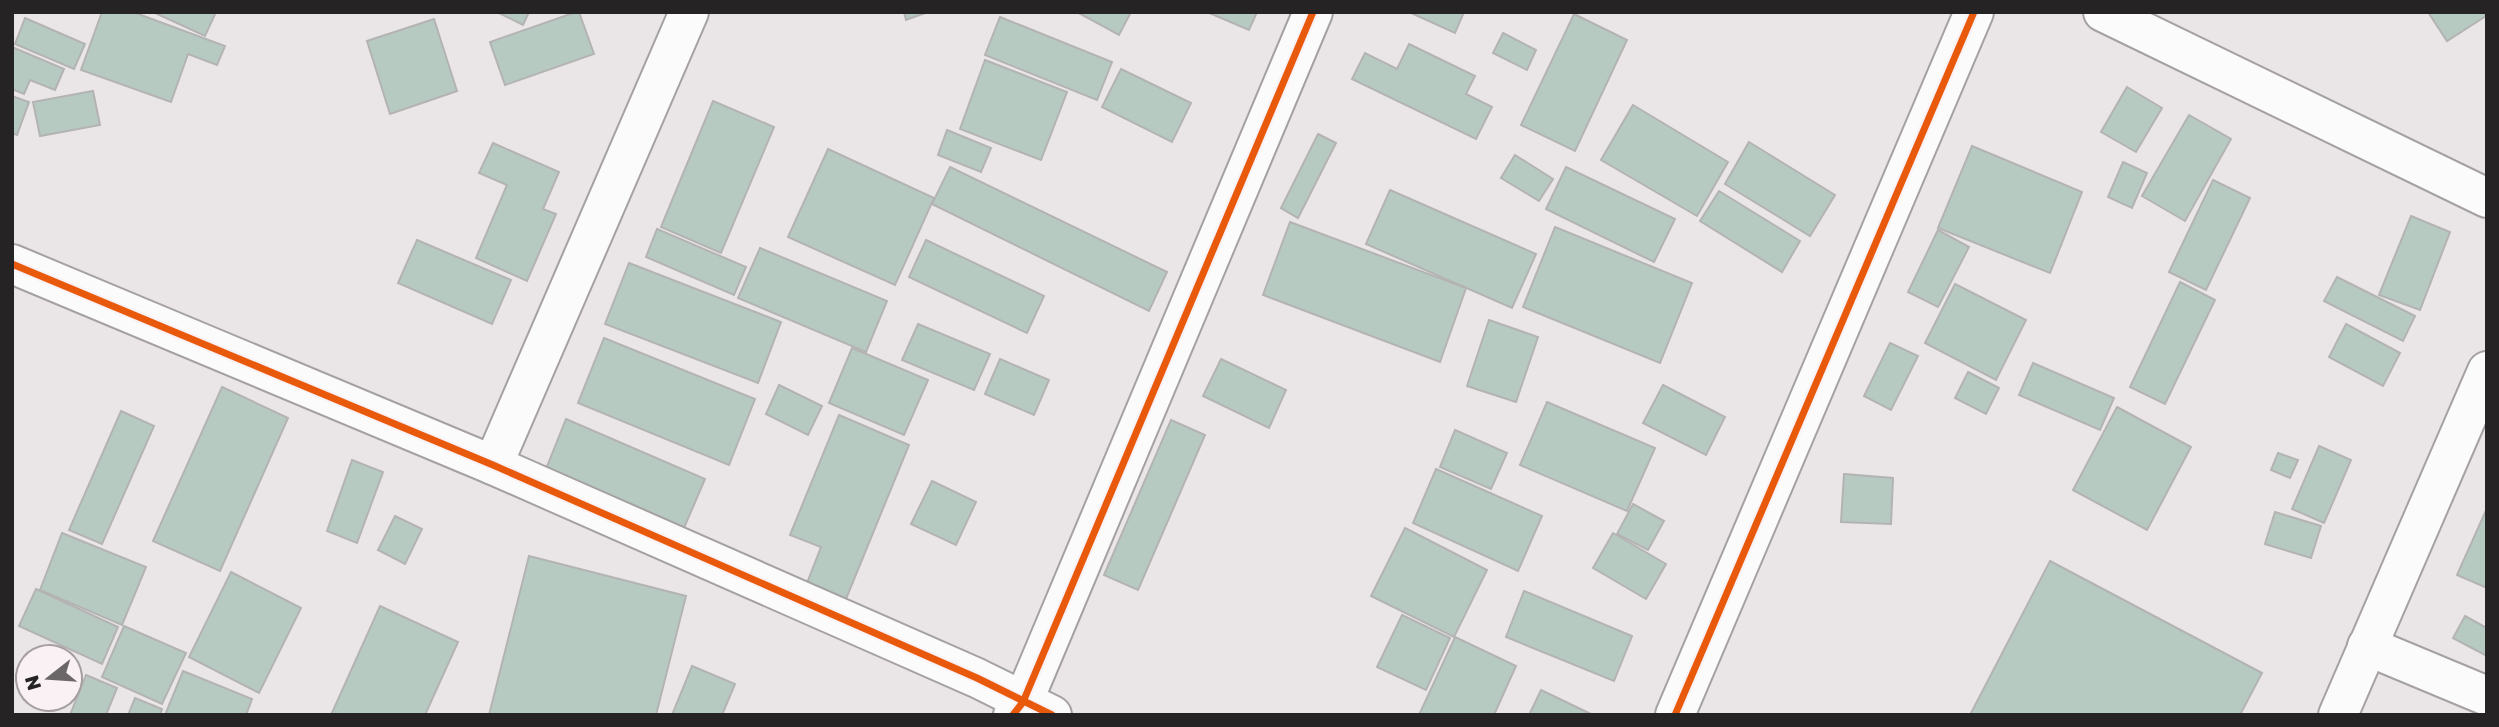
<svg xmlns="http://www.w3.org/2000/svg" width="2499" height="727" viewBox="0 0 2499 727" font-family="'Golos Text',sans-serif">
  <rect width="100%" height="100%" fill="#eae6e8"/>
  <!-- building -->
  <g fill="#b7cac2" stroke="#b4b3b3" stroke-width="2">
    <polygon points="102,12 133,12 225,46 217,65 188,54 171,102 81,70"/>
    <polygon points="153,12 216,12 205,36"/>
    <polygon points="497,12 529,12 523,25"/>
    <polygon points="576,12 579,12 594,54 505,85 490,42"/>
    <polygon points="904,12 928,12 906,20"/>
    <polygon points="1077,12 1131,12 1119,35"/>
    <polygon points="1207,12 1257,12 1249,30"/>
    <polygon points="1409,12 1464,12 1455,33"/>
    <polygon points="2428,12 2484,12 2486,16 2447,41"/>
    <polygon points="1574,14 1627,40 1575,151 1521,125"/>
    <polygon points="1000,17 1112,62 1097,100 985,55"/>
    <polygon points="25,18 85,44 74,69 15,44"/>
    <polygon points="434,19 457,91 390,114 367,41"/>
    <polygon points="1503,33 1536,50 1527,70 1493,53"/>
    <polygon points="1409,44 1475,76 1466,94 1492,107 1476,139 1352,79 1365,53 1397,69"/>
    <polygon points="12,47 64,69 55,90 30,80 24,94 12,89"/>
    <polygon points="985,60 1067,92 1041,160 960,129"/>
    <polygon points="1121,69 1191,103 1172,142 1102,107"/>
    <polygon points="2127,87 2162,108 2136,152 2101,132"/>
    <polygon points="93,91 100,125 40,136 33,102"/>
    <polygon points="12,96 29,102 17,135 12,133"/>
    <polygon points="713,101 774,127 721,253 661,227"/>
    <polygon points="1633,105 1728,162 1697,216 1601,160"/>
    <polygon points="2189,115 2231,139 2185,221 2142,196"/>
    <polygon points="947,130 991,148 981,172 938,155"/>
    <polygon points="1318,134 1336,143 1298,218 1281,208"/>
    <polygon points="1749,142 1835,195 1810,236 1725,184"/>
    <polygon points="493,143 559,172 543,209 556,214 527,281 476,258 507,185 479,173"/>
    <polygon points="1972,146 2082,192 2050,273 1938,228"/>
    <polygon points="828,149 934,198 895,285 788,237"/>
    <polygon points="1515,155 1553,179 1539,201 1501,178"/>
    <polygon points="2123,162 2147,173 2132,208 2108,197"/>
    <polygon points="950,167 1167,272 1149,311 932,204"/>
    <polygon points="1566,167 1675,219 1654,262 1546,209"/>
    <polygon points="2213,180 2250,198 2206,290 2169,272"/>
    <polygon points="1390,190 1536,254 1512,308 1366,244"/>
    <polygon points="1719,191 1800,241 1782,272 1700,221"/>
    <polygon points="2411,216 2450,232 2420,310 2379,295"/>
    <polygon points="1290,222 1466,288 1440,362 1263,295"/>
    <polygon points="1555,227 1692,283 1660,363 1523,307"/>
    <polygon points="657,229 746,267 734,295 646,257"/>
    <polygon points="1938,230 1969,247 1938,307 1908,292"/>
    <polygon points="417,240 511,280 492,324 398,283"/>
    <polygon points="926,240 1044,296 1027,333 909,277"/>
    <polygon points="760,248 887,301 866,352 738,298"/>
    <polygon points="629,263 781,322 758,383 605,324"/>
    <polygon points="2337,277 2415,316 2403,341 2324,301"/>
    <polygon points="2180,282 2215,300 2165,404 2130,387"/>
    <polygon points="1955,284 2026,320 1996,380 1925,343"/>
    <polygon points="1489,320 1538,337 1516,402 1467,386"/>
    <polygon points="918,324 990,354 974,390 902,360"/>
    <polygon points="2346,324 2400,353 2383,386 2329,357"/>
    <polygon points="604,338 755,399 729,465 578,403"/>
    <polygon points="1890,343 1918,356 1891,410 1864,396"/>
    <polygon points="852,348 928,380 904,435 829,403"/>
    <polygon points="1000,359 1049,380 1034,415 985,394"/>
    <polygon points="1221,359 1286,390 1269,428 1203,396"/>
    <polygon points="2033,363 2114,398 2100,430 2019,395"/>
    <polygon points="1968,372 1999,388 1986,414 1955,398"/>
    <polygon points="779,385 822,406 808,435 766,414"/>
    <polygon points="1663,385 1725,417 1706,455 1643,423"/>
    <polygon points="222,387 288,418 220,571 153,541"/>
    <polygon points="1547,402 1655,448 1627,511 1520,465"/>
    <polygon points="2117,407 2191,447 2147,530 2073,490"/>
    <polygon points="121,411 154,426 102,544 69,530"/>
    <polygon points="839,415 909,445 846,599 807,583 821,547 790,535"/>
    <polygon points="566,419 705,479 684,528 546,469"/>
    <polygon points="1171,420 1205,435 1138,590 1104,575"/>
    <polygon points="1455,430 1507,453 1491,489 1440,467"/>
    <polygon points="2319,446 2351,460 2324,523 2292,509"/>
    <polygon points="2278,453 2298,460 2290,478 2271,470"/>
    <polygon points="352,460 383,472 357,543 327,531"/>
    <polygon points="1436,469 1542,516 1518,571 1413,523"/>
    <polygon points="1844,474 1893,478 1891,524 1841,522"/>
    <polygon points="932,481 976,502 956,545 911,524"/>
    <polygon points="1633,504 1664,521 1648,550 1617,534"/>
    <polygon points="2487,508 2487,588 2457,575"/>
    <polygon points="2275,512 2321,526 2311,558 2265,544"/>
    <polygon points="395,516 422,529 405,564 378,550"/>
    <polygon points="1405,528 1487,570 1454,637 1371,596"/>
    <polygon points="62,533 146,567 122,625 40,590"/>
    <polygon points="1613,533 1666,564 1646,599 1593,568"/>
    <polygon points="529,556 686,596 656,715 489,715"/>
    <polygon points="2050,561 2262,673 2240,715 1970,715"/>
    <polygon points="231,572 301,608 259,693 189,657"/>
    <polygon points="36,589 118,627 102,664 19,626"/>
    <polygon points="1524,591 1632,636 1614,681 1506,637"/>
    <polygon points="380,606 458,642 425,715 331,715"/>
    <polygon points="1402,615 1450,638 1426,690 1377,667"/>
    <polygon points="2465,616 2487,628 2487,656 2453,638"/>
    <polygon points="124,626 186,653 162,704 102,677"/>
    <polygon points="1455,637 1516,666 1494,715 1419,715"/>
    <polygon points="692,666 735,684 722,715 672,715"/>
    <polygon points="183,671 252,699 246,715 165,715"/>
    <polygon points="86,675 117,688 106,715 70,715"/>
    <polygon points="1541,690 1593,715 1529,715"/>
    <polygon points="135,698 162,709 160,715 128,715"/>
  </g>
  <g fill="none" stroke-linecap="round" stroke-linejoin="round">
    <defs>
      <g id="minor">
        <polyline points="2103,12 2487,198"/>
        <polyline points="12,264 493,465 977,678 1052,715"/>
        <polyline points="493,465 689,12"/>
        <polyline points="2367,646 2487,696"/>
        <polyline points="1013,715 1023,702 1313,12"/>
        <polyline points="1675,715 1974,12"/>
        <polyline points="2338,715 2487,371"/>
      </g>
    </defs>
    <!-- minor casing -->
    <use href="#minor" stroke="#a5a1a3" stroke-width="42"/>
    <!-- minor -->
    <use href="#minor" stroke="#fcfbfc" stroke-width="38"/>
    <defs>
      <g id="cycleway">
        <polyline points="12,264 493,465 977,678 1052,715"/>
        <polyline points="1013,715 1023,702 1313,12"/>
        <polyline points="1675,715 1974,12"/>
      </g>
    </defs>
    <!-- cycleway casing -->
    <use href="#cycleway" stroke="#faf1f5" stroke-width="11"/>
    <!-- cycleway -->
    <use href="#cycleway" stroke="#e8590c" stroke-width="7"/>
  </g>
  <!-- border -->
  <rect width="2499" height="727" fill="none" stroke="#262324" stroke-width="28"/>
  <!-- north arrow -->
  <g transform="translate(49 678) rotate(253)"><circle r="33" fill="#faf1f5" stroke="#a59fa1" stroke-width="2"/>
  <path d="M0-5L12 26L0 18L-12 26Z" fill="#6b6769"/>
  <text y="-10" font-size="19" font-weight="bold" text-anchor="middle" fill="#262324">N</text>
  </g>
</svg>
